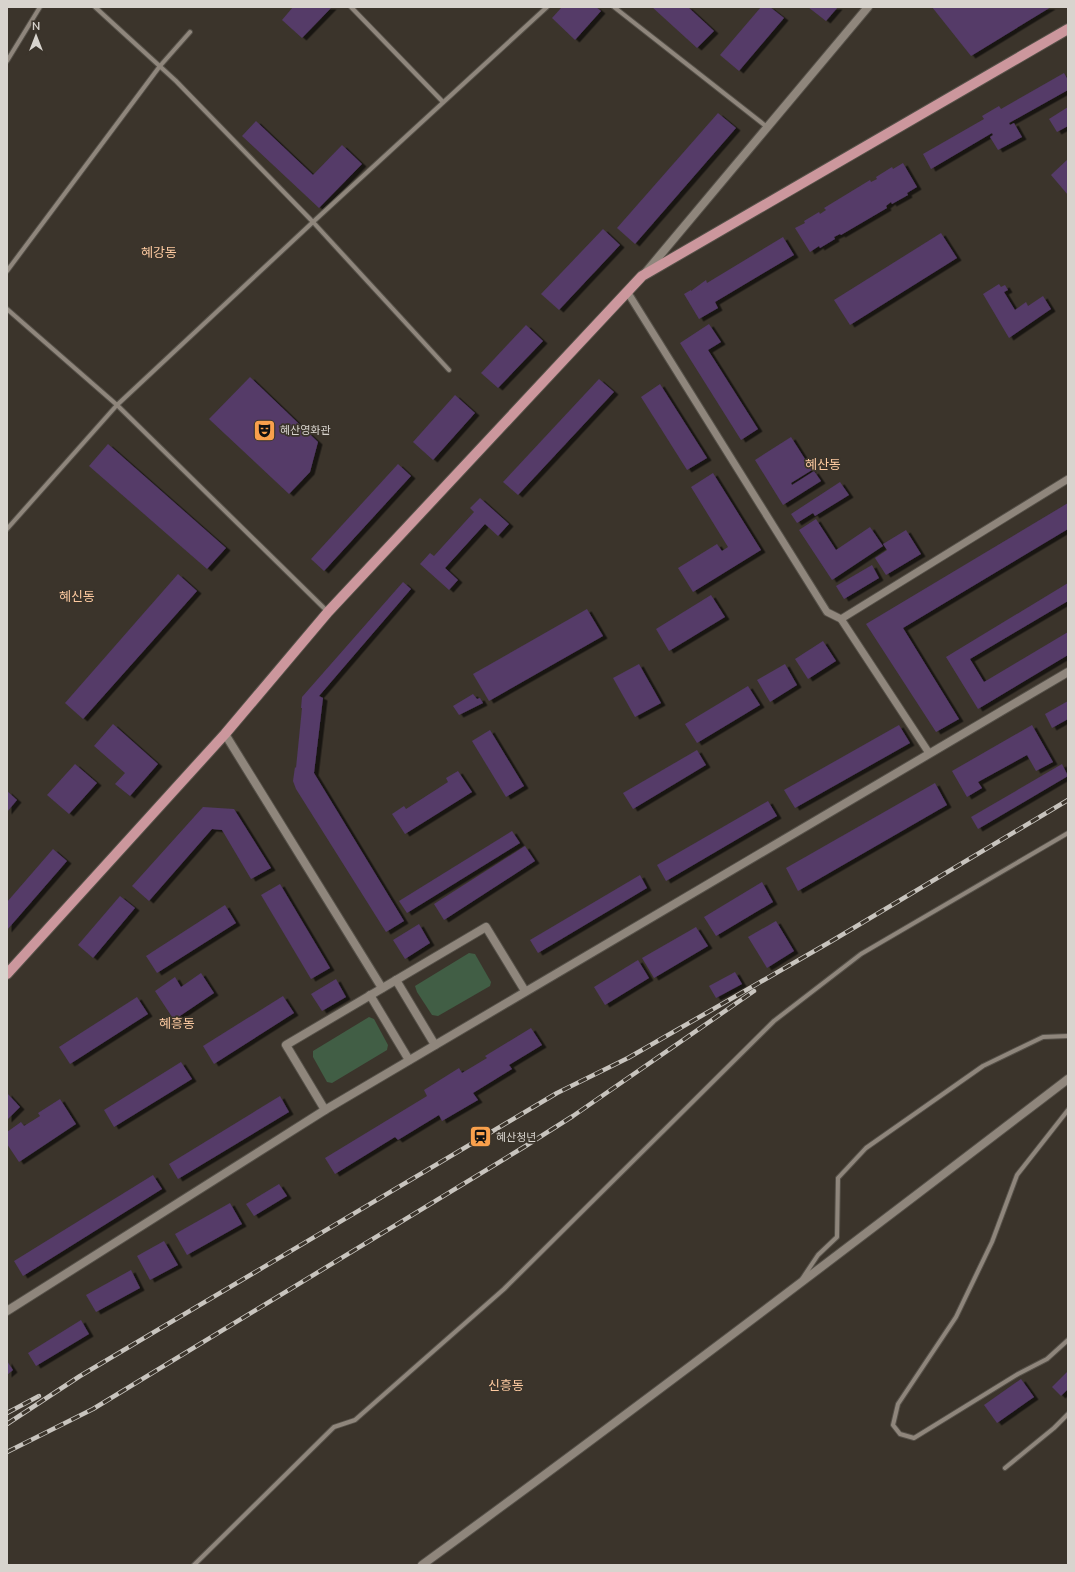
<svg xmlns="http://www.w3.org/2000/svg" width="1075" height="1572" viewBox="0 0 1075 1572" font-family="'Nunito Sans','Noto Sans KR',sans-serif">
  <defs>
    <filter id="shadow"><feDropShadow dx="4.5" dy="2.5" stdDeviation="0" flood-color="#0009"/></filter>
  </defs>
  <rect width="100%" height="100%" fill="#3b342b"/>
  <!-- green -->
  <g fill="#415e45">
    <polygon points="469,953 475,954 491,982 490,986 438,1016 432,1015 417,992 415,986"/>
    <polygon points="369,1017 374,1019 388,1045 387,1050 332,1083 327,1082 313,1057 313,1051"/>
  </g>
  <!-- building -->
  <g fill="#543a68" filter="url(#shadow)">
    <polygon points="293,7 332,7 302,38 282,20"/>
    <polygon points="562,7 596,7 601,11 575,40 552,18"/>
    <polygon points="652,7 688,7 714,31 697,48"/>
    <polygon points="761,7 770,7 784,18 739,71 720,55"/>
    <polygon points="808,7 838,7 826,21"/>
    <polygon points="932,7 1051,7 971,56"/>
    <polygon points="1064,73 1068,80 1068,90 1009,123 1010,125 1014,123 1022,137 998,150 990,137 993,135 992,133 931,169 923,154 984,119 982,116 999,106 1001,109"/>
    <polygon points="1068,107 1068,126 1057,132 1049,119"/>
    <polygon points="718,113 736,128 635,244 617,228"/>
    <polygon points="256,121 313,175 342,145 362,164 319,208 242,136"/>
    <polygon points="1068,159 1068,195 1051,175"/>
    <polygon points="903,163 917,187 907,193 908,195 892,204 891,202 886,206 887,208 841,235 840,234 834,237 835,239 820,248 819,246 810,252 795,228 805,223 804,221 819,212 820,214 826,210 824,208 870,180 871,182 877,179 876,177 892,167 893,169"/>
    <polygon points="603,229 620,245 559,310 541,294"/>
    <polygon points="941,233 957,258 850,325 834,300"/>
    <polygon points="783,237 794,255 715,302 718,308 699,319 684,294 691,290 691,291 706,280 707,283"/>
    <polygon points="999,284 1001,287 1005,285 1008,290 1004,292 1015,310 1026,302 1028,306 1043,296 1051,309 1009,338 983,294"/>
    <polygon points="709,324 721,342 708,350 758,429 741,440 680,343"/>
    <polygon points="526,325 543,341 498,388 481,373"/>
    <polygon points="250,377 318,442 310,472 289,494 209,419"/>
    <polygon points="599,379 614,392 518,495 503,482"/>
    <polygon points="660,384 707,458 687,470 641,397"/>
    <polygon points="455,395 475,413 433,460 413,442"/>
    <polygon points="791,437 812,470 791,483 792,485 814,471 821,481 783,505 755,460"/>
    <polygon points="108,444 226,548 207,569 89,466"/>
    <polygon points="398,464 411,476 324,571 311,559"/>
    <polygon points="713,473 761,550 693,592 678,568 717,544 722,551 728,547 691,487"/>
    <polygon points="840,482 849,495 815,516 813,513 797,523 791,514"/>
    <polygon points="480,498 509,524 498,536 485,524 445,568 458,580 449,590 420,564 430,553 434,556 474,512 470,508"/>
    <polygon points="1068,503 1068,529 903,628 959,719 936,732 866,624"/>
    <polygon points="816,519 836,550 870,527 883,546 832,580 799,530"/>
    <polygon points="906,530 921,554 886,575 875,558 887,550 883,544"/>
    <polygon points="872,565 879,578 844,599 836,586"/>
    <polygon points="178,574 197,591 83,719 65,703"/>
    <polygon points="403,582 411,589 319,696 323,698 314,773 404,921 386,932 296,789 293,781 295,767 296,768 302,708 301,708 302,697"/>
    <polygon points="1068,583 1068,601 970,659 984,682 1068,632 1068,655 978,709 946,657"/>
    <polygon points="711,595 725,617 669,651 656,629"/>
    <polygon points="587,609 603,636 489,701 473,674"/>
    <polygon points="823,641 836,661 808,679 795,659"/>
    <polygon points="639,664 661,703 635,717 613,678"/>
    <polygon points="785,664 797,685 770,702 757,680"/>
    <polygon points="748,686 760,705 697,743 685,724"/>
    <polygon points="473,694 477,699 480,698 483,703 459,715 453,706"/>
    <polygon points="1068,701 1068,719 1052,728 1045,714"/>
    <polygon points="113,724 158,764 130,796 115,784 125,773 94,746"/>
    <polygon points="899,725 910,743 795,808 784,790"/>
    <polygon points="1032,725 1053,762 1036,771 1027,755 978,782 982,788 967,797 952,771"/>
    <polygon points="490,730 524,786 506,797 472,741"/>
    <polygon points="697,750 706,765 633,809 623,793"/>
    <polygon points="75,764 97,783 69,814 47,795"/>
    <polygon points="1062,764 1068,776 978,829 971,817"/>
    <polygon points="458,771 472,792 405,834 392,814 404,806 406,809 448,782 446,778"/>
    <polygon points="935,783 947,805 798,891 786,868"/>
    <polygon points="7,791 17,800 7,812"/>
    <polygon points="768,801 777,816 666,881 657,865"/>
    <polygon points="203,807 234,809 271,868 251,879 222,830 212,829 149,901 132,886"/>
    <polygon points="512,831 520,843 407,913 399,901"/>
    <polygon points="525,846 535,861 444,920 434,904"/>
    <polygon points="53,849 67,861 7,930 7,902"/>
    <polygon points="640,875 647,888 538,953 530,940"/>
    <polygon points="762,882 773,902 716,936 704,917"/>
    <polygon points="280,884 330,968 311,979 261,895"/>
    <polygon points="120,896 135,908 93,958 78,945"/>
    <polygon points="225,905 236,923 157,973 146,956"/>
    <polygon points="776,921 794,951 767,968 748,937"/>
    <polygon points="419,924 430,943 405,959 393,940"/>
    <polygon points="696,927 708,946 654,978 642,958"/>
    <polygon points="638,960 649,978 605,1005 594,987"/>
    <polygon points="735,972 742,984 716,998 709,986"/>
    <polygon points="201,973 214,993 174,1020 155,991 175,977 181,987"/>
    <polygon points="336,979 346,997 322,1011 311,994"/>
    <polygon points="283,996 294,1013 214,1064 203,1046"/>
    <polygon points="137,997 148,1014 70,1064 59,1047"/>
    <polygon points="531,1028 542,1045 509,1065 512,1069 473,1093 478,1100 442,1121 439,1115 398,1140 395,1137 335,1174 325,1158 427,1096 424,1090 459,1068 462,1073 487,1058 485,1056"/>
    <polygon points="181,1062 192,1079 114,1127 104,1110"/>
    <polygon points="7,1093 20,1107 7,1120"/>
    <polygon points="280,1096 289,1112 178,1179 169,1164"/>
    <polygon points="60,1099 76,1124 19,1162 7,1144 7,1132 21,1122 24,1126 40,1116 38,1113"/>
    <polygon points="153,1175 162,1189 23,1276 14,1261"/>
    <polygon points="279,1184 287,1196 254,1216 246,1204"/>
    <polygon points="230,1203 242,1224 187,1255 175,1234"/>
    <polygon points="164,1241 178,1265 150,1280 137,1256"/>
    <polygon points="131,1270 140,1288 96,1312 86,1295"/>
    <polygon points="81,1320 89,1334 36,1366 28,1353"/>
    <polygon points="7,1361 13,1370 7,1375"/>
    <polygon points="1068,1371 1068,1389 1061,1396 1052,1387"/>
    <polygon points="1021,1379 1034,1397 997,1423 984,1405"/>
  </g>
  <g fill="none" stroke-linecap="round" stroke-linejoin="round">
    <defs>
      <g id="minor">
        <polyline points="95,7 176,81 313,222 449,370"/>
        <polyline points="351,7 443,102"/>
        <polyline points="614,7 767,127"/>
        <polyline points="7,61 40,7"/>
        <polyline points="7,271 160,66 190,32"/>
        <polyline points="7,309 117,405 328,612"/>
        <polyline points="7,529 117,405 313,222 547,7"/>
        <polyline points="1068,1110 1017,1175 992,1242 956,1317 898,1404 893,1425 900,1434 914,1438 1018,1374 1047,1359 1068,1340"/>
        <polyline points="802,1279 818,1255 837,1237 838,1178 866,1148 983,1066 1043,1037 1068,1036"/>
        <polyline points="1005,1468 1054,1428 1068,1414"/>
        <polyline points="194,1565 334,1427 355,1420 504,1289 774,1021 861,954 1068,833"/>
      </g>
      <g id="tertiary">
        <polyline points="628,293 827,612 841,619 929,753"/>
        <polyline points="841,619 1068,479"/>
      </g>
      <g id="secondary">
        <polyline points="646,272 868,7"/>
        <polyline points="225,734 382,988"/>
        <polyline points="396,980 435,1045"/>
        <polyline points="370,995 409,1060"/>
        <polyline points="325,1110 286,1045 486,927 525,991"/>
        <polyline points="7,1311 325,1110 1068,672"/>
        <path d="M 422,1565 C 640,1406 854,1243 1068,1079"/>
      </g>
      <polyline id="primary" points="7,974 225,734 328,612 642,276 1068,29"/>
    </defs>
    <!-- minor casing -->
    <use href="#minor" stroke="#555048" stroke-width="6"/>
    <!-- tertiary casing -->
    <use href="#tertiary" stroke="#555048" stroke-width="9"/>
    <!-- secondary casing -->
    <use href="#secondary" stroke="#555048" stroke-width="10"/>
    <!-- primary casing -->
    <use href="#primary" stroke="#555048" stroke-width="12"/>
    <!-- minor -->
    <use href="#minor" stroke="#8f867c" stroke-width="4"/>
    <!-- tertiary -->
    <use href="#tertiary" stroke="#8f867c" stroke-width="7"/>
    <!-- secondary -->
    <use href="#secondary" stroke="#8f867c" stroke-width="8"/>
    <!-- primary -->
    <use href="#primary" stroke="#cc979d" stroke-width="10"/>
    <defs>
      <g id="rail">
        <polyline points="7,1413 39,1396"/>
        <polyline points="7,1424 80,1376 557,1093 628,1058 830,942 1068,800"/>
        <polyline points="7,1452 93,1409 524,1147 573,1116 754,991"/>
      </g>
    </defs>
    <!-- rail casing -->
    <use href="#rail" stroke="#c8c4be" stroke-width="4.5"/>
    <!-- rail -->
    <use href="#rail" stroke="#3b342b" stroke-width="3" stroke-dasharray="9" stroke-linecap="butt"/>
  </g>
  <!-- icons -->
  <defs>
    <symbol id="theatre-square" viewBox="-11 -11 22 22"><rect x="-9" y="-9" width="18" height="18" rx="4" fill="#f9a04c" stroke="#3b342b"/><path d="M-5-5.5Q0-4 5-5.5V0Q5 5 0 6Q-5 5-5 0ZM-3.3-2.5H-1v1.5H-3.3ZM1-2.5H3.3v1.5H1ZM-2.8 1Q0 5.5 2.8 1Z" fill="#111"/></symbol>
    <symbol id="station-square" viewBox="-11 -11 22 22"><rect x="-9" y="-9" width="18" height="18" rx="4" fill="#f9a04c" stroke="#3b342b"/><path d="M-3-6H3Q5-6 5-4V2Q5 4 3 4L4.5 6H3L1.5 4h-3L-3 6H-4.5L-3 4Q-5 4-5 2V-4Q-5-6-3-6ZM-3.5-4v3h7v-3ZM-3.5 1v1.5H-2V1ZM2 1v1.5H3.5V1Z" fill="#111"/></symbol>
  </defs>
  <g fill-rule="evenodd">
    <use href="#theatre-square" x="252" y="418" width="25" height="25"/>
    <use href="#station-square" x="468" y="1124" width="25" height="25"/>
  </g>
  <g text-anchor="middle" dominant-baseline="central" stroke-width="3.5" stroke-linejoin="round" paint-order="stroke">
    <!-- poi labels -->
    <g font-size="11" fill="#d8d4ce" stroke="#3b342b" text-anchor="start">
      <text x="280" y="430">혜산영화관</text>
      <text x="496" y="1137">혜산청년</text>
    </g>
    <!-- quarter labels -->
    <g font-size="13" fill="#fdcaa0" stroke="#3b342b">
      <text x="159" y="253">혜강동</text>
      <text x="823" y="465">혜산동</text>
      <text x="77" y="597">혜신동</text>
      <text x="177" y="1024">혜흥동</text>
      <text x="506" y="1386">신흥동</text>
    </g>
  </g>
  <!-- border -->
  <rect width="1075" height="1572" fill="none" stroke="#d8d4ce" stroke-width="16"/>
  <!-- north arrow -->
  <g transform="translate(36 36)" stroke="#3b342b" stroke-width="3" paint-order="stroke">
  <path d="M0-3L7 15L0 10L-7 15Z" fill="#d8d4ce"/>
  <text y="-6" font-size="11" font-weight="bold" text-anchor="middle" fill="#d8d4ce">N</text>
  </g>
</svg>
